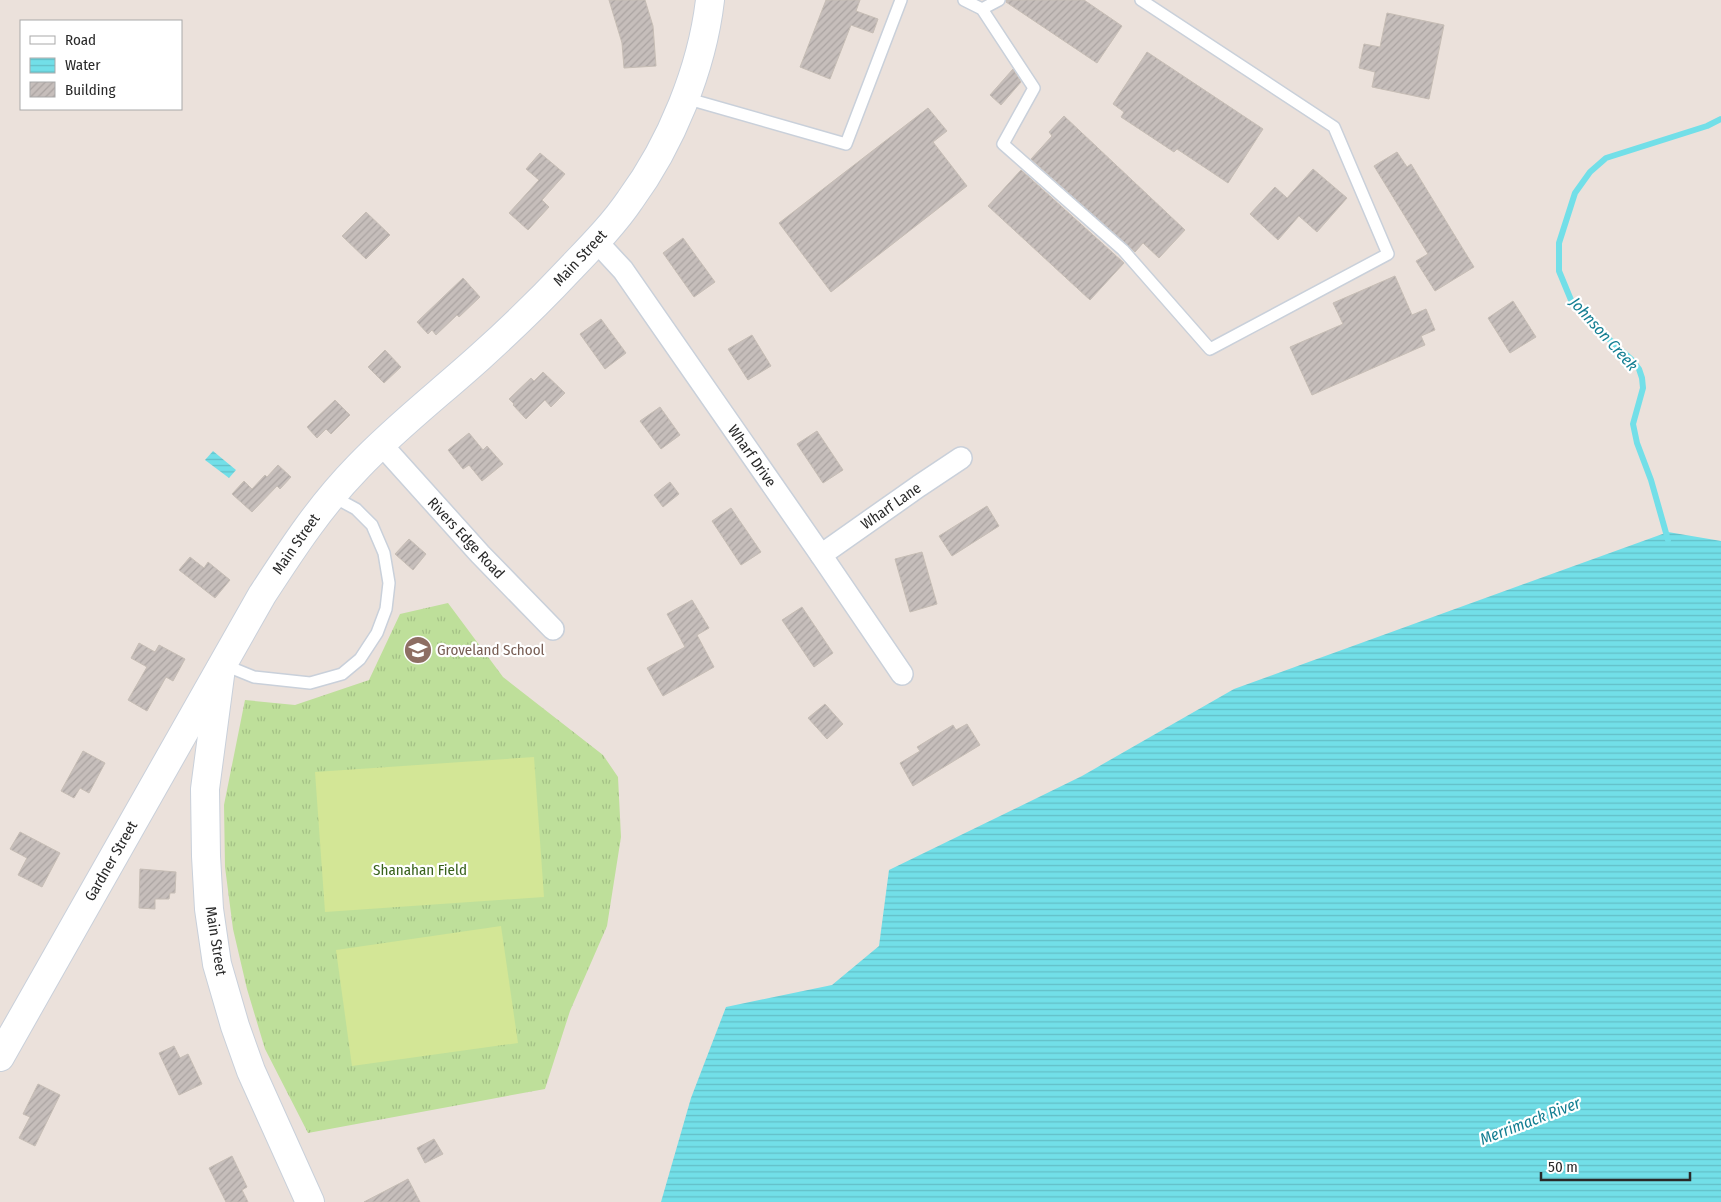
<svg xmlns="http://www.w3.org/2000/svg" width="1721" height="1202" viewBox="0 0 1721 1202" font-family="'Fira Sans Condensed',sans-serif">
  <defs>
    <pattern id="grass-tufts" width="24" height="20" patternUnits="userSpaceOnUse" patternTransform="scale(1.25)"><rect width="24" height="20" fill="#bedf9a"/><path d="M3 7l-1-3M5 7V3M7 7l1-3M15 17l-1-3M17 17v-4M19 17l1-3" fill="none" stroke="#a3bf85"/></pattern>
    <pattern id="water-rules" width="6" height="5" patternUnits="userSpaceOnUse" patternTransform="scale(1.25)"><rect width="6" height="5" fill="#72dfe8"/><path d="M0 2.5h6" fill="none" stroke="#63bfc7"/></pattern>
    <pattern id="building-hatch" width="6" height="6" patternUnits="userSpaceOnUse" patternTransform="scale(1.25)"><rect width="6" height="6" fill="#c6bebb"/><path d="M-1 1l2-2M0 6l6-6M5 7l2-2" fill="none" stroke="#aaa3a1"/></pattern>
  </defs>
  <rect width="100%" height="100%" fill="#ebe1db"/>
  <!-- grass -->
  <polygon fill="url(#grass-tufts)" points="448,603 503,677 603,755 618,777 621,837 607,926 570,1011 545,1089 308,1133 265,1049 247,989 233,929 225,867 224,805 245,700 295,705 369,680 400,614"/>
  <!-- pitch -->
  <g fill="#d3e696">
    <polygon points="534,757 544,897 325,912 315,772"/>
    <polygon points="501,926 518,1043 352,1066 336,950"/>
  </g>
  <!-- water -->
  <g fill="url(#water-rules)">
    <polygon points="213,451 236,470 229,478 205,460"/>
    <polygon points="1668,532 1721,541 1721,1202 661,1202 691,1098 726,1007 832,985 879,946 889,870 1082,776 1234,689"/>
  </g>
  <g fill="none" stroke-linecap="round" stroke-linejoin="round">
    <!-- stream -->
    <polyline stroke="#72dfe8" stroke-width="6" points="1668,540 1651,480 1637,443 1633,424 1643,388 1642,378 1639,369 1632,360 1589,321 1571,300 1559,271 1559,243 1575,193 1590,172 1606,158 1707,126 1721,119"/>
  </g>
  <!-- building -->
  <g fill="url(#building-hatch)" stroke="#c6bdb5">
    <polygon points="609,0 645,0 653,26 656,66 624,68 622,43"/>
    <polygon points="826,0 860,0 856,11 878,19 873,33 851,25 830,79 800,67"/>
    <polygon points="1006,0 1084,0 1122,26 1097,63 1006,2"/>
    <polygon points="1387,13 1444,25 1429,99 1372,87 1375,72 1359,68 1364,44 1380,47"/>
    <polygon points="1147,52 1263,129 1228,183 1177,149 1174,152 1121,117 1124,112 1113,104"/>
    <polygon points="1013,69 1021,82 1001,105 990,95"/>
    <polygon points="928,108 947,131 933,142 967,186 831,292 779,223"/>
    <polygon points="1064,116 1185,230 1159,258 1143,243 1135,252 1031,159 1052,136 1049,132"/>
    <polygon points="1397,152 1407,167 1411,164 1474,267 1435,291 1416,261 1428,254 1374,166"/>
    <polygon points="540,153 565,174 542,200 549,207 528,230 509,213 539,180 526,169"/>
    <polygon points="1313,169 1347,198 1317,232 1299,216 1278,240 1250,214 1275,187 1287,198"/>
    <polygon points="1021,170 1124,263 1090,300 988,206"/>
    <polygon points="366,212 390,235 366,259 342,236"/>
    <polygon points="683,238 715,282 694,297 663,253"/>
    <polygon points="1395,276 1412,315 1426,309 1435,330 1421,336 1425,345 1312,395 1290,347 1343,324 1333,303"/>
    <polygon points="463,278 480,297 459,317 457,315 436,335 432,330 428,334 417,322"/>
    <polygon points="1513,301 1536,337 1510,353 1488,318"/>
    <polygon points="601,319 626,353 605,369 580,334"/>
    <polygon points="752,335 771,366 748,380 728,349"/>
    <polygon points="385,350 401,367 384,383 368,367"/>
    <polygon points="543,372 565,393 551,407 545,400 526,419 513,405 514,404 509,399 531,378 534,381"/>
    <polygon points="335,400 350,415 331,434 326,429 317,438 307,427"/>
    <polygon points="660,407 680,435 661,449 640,421"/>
    <polygon points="817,431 843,470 823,483 797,444"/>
    <polygon points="469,433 483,450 487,446 503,464 482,481 469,465 463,469 448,450"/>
    <polygon points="278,465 291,477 280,489 277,486 252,512 232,494 244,481 252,489 265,475 267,477"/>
    <polygon points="670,482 679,494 663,507 654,495"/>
    <polygon points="987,506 999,526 952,556 939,536"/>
    <polygon points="731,508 761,552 741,565 712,521"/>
    <polygon points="409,539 426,554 413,570 395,554"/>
    <polygon points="922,552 937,604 910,612 895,559"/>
    <polygon points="190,557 204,568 208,562 230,580 215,598 179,570"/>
    <polygon points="692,600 709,628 697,635 714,667 663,696 647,668 685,647 667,614"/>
    <polygon points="802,607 833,653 814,667 782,620"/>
    <polygon points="139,643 155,652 159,645 185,659 173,681 166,677 147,711 128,700 147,667 131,658"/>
    <polygon points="825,704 843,724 827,739 808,718"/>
    <polygon points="967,724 980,745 913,786 900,763 920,751 917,747 953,725 956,730"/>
    <polygon points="83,751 105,763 89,793 80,788 74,798 61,791"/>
    <polygon points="20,832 60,853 42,887 18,875 27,858 10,849"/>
    <polygon points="140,869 176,872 175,893 170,893 169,899 155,899 155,909 139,908"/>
    <polygon points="174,1046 180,1058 188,1054 202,1084 179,1095 159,1053"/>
    <polygon points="38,1084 60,1095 35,1146 19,1138 30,1117 23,1114"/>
    <polygon points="434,1139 443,1154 425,1163 417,1148"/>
    <polygon points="232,1156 247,1187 242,1190 248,1202 226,1202 209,1168"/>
    <polygon points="408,1179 420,1202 364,1202"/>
  </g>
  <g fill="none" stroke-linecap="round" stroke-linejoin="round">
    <defs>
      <g id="service">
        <polyline points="964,0 982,9 1034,88 1003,144 1123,250 1210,349 1388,254 1334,127 1141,0"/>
        <polyline points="982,9 999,0"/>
        <polyline points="685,98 846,144 901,0"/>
        <polyline points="222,664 254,677 310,683 342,674 360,659 377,633 386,609 389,583 384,553 372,525 356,509 332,496"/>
      </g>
      <g id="minor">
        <polyline points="597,242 623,270 821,555 902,674"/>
        <polyline points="381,444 480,554 553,629"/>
        <polyline points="821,555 919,486 961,458"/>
      </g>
      <polyline id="tertiary" points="221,668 205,789 206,856 209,909 217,964 235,1026 251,1071 310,1202"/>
      <path id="secondary" d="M 0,1057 L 262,595 C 292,549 319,507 358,467 C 396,427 439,394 480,357 C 511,329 541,300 570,269 C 591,247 613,225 630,200 C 671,144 702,69 710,0"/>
    </defs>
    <!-- service casing -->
    <use href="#service" stroke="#c9d0da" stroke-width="14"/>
    <!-- minor casing -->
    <use href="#minor" stroke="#c9d0da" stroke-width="24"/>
    <!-- tertiary casing -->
    <use href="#tertiary" stroke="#c9d0da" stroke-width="30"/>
    <!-- secondary casing -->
    <use href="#secondary" stroke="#c9d0da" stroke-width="30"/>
    <!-- service -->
    <use href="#service" stroke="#fff" stroke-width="11"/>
    <!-- minor -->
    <use href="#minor" stroke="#fff" stroke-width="21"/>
    <!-- tertiary -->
    <use href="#tertiary" stroke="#fff" stroke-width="28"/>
    <!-- secondary -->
    <use href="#secondary" stroke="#fff" stroke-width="28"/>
  </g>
  <!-- icons -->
  <defs>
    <symbol id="school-disc" viewBox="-11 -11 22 22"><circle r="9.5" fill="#8d6e63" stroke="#fff"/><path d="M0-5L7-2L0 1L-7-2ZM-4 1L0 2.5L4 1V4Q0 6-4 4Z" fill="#fff"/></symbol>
  </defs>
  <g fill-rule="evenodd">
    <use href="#school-disc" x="402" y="634" width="32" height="32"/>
  </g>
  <g text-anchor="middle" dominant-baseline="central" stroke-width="4.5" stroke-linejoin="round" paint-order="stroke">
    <!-- street labels -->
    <g font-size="15" fill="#292929" stroke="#fff">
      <text transform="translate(580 258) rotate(-47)">Main Street</text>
      <text transform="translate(752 456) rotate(55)">Wharf Drive</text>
      <text transform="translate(891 506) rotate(-35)">Wharf Lane</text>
      <text transform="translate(466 538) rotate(47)">Rivers Edge Road</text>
      <text transform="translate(296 544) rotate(-55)">Main Street</text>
      <text transform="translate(111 861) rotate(-60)">Gardner Street</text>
      <text transform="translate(216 941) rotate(81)">Main Street</text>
    </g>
    <!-- education labels -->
    <g font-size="15" fill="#785e54" stroke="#fff" text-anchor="start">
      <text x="437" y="650">Groveland School</text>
    </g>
    <!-- park labels -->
    <g font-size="15" fill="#38621d" stroke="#fff">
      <text x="420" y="870">Shanahan Field</text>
    </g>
    <!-- water labels -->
    <g font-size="16" font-style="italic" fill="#137e92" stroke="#fff">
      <text transform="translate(1604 334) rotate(48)">Johnson Creek</text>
      <text transform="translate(1530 1121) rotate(-21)">Merrimack River</text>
    </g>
  </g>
  <!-- legend -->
  <rect x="20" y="20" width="162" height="90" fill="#ffffff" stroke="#a9a9a9"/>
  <rect x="30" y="36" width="25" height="8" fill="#ffffff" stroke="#a9a9a9"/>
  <text x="65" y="45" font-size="15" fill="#292929">Road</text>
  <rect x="30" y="58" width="25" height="15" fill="url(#water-rules)" stroke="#a9a9a9"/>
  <text x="65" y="70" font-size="15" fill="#292929">Water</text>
  <rect x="30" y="82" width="25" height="15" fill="url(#building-hatch)" stroke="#a9a9a9"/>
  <text x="65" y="95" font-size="15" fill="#292929">Building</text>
  <!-- scale -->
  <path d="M1541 1172v8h149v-8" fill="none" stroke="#292929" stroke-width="2.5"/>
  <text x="1548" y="1172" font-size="15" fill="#292929" stroke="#ffffff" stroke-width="4" paint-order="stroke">50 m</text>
</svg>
